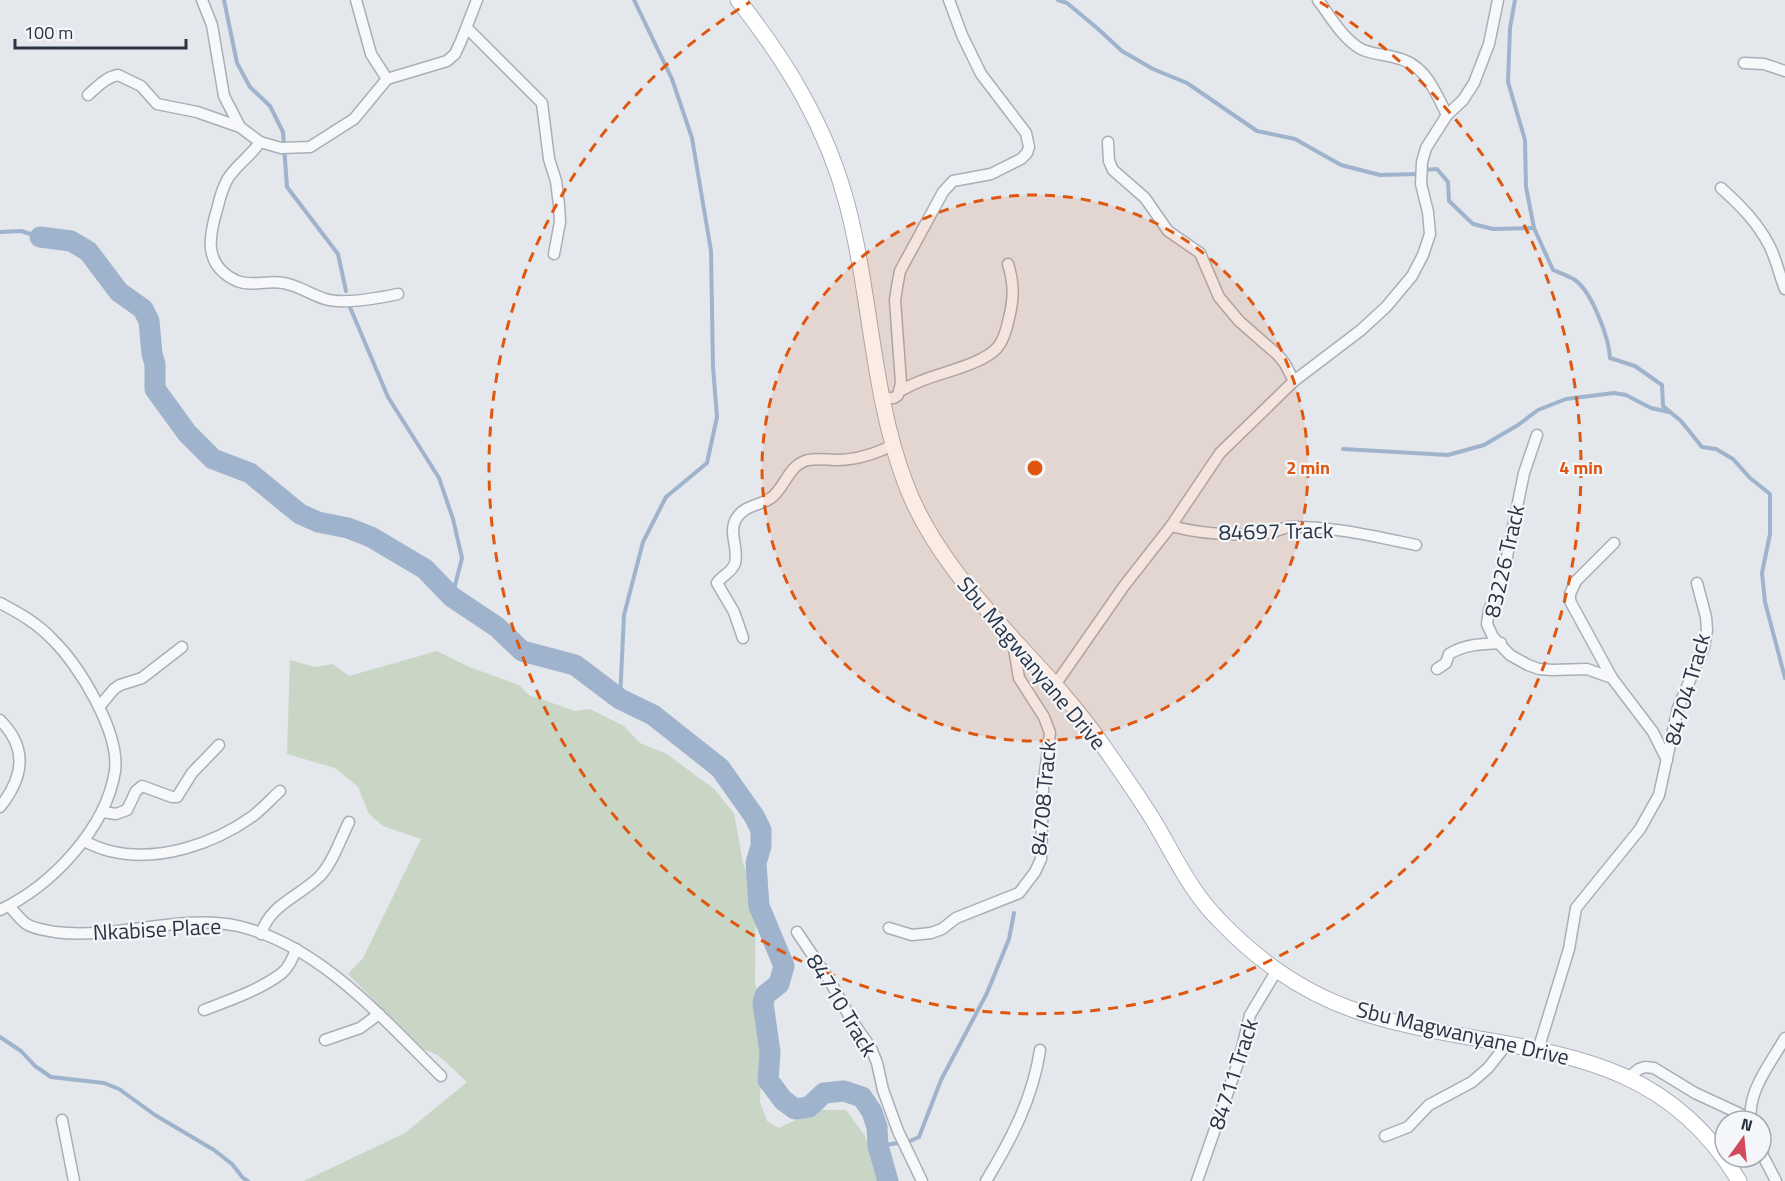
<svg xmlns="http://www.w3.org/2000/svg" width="1785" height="1181" viewBox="0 0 1785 1181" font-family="'Titillium Web',sans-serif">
  <rect width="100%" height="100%" fill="#e4e7ec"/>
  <!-- green -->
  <polygon fill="#c9d6c5" points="437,651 469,667 519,685 529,695 575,711 590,709 624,726 640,743 667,754 714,789 734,813 743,863 756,901 755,980 763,1039 760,1102 767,1121 779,1128 816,1110 846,1110 865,1136 879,1181 304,1181 405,1133 467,1082 438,1055 423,1049 348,974 363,958 421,839 383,826 369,814 358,787 335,768 287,754 290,660 315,667 333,664 349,676"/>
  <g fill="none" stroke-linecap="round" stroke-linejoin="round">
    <!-- stream -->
    <g stroke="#9fb4cc" stroke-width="4">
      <polyline points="224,0 237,63 250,87 270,106 283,132 287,187 338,254 346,291"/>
      <polyline points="1058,0 1067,3 1097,28 1122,51 1153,69 1187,83 1257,131 1295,139 1341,165 1380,175 1417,174"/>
      <polyline points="1515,0 1510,28 1508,82 1525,140 1526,187 1534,228"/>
      <path d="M 1424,170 L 1437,169 L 1448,182 L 1449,201 L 1473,224 L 1493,229 L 1534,228 L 1553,270 C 1560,273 1569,276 1575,280 C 1592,292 1609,338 1610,358 L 1635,366 L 1662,385 L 1663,406 L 1681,421 L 1702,447 L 1716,449 L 1733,459 L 1750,478 L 1770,494 L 1770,534 L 1762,573 L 1765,602 L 1785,678"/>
      <polyline points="0,232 21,231 40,237"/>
      <polyline points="349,305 388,397 439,478 453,519 462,558 452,597"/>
      <polyline points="1343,449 1448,455 1484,445 1518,425 1538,410 1566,399 1614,393 1626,395 1651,408 1669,412"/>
      <polyline points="620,699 624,615 643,542 666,497 707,463 717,417 713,367 711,251 692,138 672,79 634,0"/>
      <polyline points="0,1037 21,1051 35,1066 51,1077 104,1083 119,1089 155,1115 214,1150 232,1164 243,1178 248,1181"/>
      <polyline points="908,1142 919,1137 941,1080 987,993 1009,939 1014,913"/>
      <polyline points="878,1146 898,1143"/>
    </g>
    <!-- river -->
    <polyline stroke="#9fb4cc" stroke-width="21" points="40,237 71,241 88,251 119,292 143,309 149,321 152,354 155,364 155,389 187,433 213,459 250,473 300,514 318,522 348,528 371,537 425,569 452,597 497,627 522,651 575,665 620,699 653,715 720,768 754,816 761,830 761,846 756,863 759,906 784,966 779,984 765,995 763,1003 770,1052 768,1080 783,1100 795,1109 809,1107 824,1093 844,1091 862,1097 872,1112 877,1127 878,1146 888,1181"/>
    <defs>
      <g id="minor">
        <polyline points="202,0 212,25 224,96 240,127"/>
        <polyline points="356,0 371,54 387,79"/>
        <path d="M 1318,0 C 1330,16 1343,39 1361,49 C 1371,54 1382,54 1393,57 C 1425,63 1434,89 1447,115"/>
        <polyline points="467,28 542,103 549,159 556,181 559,205 560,222 554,254"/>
        <polyline points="1744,63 1764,64 1785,71"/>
        <path d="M 88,95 C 97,87 106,77 118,75 L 141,86 L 157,104 L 197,112 L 240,127 L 260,142 L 281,148 L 310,147 L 354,119 L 387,79 L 447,61 L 455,54 L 461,41 L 477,0"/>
        <path d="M 260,142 C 251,156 235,166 227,180 C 223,188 220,197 218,206 C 209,235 202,265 237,281 C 252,287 268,280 283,283 C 298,285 311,295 325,299 C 344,305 379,298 398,294"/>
        <polyline points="1108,142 1109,161 1113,170 1145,198 1168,231 1200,253 1219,297 1239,321 1278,355 1285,364 1294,381"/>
        <path d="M 1721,188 C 1740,205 1757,222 1769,245 C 1776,258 1779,274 1785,289"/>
        <path d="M 900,391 C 907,387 913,384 921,381 C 942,372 981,365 997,348 C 1004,340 1007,328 1009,318 C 1014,298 1014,283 1008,264"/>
        <polyline points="883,398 894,398 898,395 901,383 895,300 897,287 900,271 943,192 953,181 991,174 1021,159 1027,153 1029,147 1026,133 981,74 962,35 949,0"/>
        <polyline points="1537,435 1524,473 1501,586 1489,610 1487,624 1493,637 1510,655 1528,665 1539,669 1552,670 1587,669 1612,678 1653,732 1667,760"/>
        <path d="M 1171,526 C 1201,534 1235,536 1267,533 C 1274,533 1281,528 1289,527 C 1332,526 1373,536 1416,545"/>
        <path d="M 0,603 C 19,613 37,623 52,639 C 79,665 120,732 115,771 C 106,829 51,886 0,910"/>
        <path d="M 743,638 L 734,612 L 717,583 C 722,575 732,573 735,563 C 739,548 728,533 736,519 C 744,505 759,506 771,498 C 785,488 788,465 808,460 C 817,458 827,460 836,460 C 856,460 875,454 893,445"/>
        <path d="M 1437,669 L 1446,663 L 1449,654 C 1466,644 1482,644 1501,643"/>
        <polyline points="1612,678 1570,601 1570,594 1576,581 1614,543"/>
        <polyline points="1055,685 1124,586 1171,526 1220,453 1294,381 1361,330 1386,307 1412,276 1423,255 1430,234 1428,212 1421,184 1422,162 1426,148 1447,115 1463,100 1474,83 1489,44 1498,0"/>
        <polyline points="99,707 114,689 120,685 142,678 182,647"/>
        <path d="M 0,720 C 28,748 24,777 0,807"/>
        <polyline points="103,812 116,814 127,810 136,791 142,786 172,797 177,797 192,773 219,745"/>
        <path d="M 84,841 C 92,845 101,849 110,851 C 158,863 214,844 253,816 C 263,808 271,799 280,791"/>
        <path d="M 9,906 C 14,911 19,918 25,923 C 33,929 45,930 55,932 C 115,940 181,913 238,926 C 320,945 383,1019 441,1076"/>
        <polyline points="889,928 912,935 931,933 942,929 956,918 1019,893 1035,872 1041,859 1043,789 1050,733 1044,717 1019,678 1012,637"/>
        <polyline points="797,932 830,981 852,1021 871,1048 877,1063 883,1090 898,1131 922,1181"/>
        <path d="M 261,934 C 270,904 299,897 320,876 C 333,862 340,840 349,822"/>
        <path d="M 204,1010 C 230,1000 260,990 282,973 C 289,967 293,958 296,949"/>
        <polyline points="325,1040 360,1028 379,1014"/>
        <polyline points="1538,1050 1569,949 1576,908 1640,829 1659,795 1678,708 1704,647 1707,630 1706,617 1697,583"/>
        <polyline points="1629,1077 1639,1069 1645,1067 1654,1068 1695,1093 1751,1119"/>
        <polyline points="62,1120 74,1181"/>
        <path d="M 1751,1121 C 1747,1091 1771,1063 1785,1038"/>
        <polyline points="1385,1136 1408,1127 1429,1105 1472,1082 1488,1068 1507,1044"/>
        <polyline points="1761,1152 1776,1181"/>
        <path d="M 986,1181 C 1011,1140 1033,1098 1040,1050"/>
        <polyline points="1197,1181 1239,1060 1250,1015 1277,970"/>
      </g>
      <path id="secondary" d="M 738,0 C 787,62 827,128 847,204 C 871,295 872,394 905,482 C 943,585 1037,652 1099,740 C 1118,767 1138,795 1155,823 C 1175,857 1191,892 1219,920 C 1257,960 1304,993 1357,1011 C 1501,1059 1649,1029 1739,1181"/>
    </defs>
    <!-- minor casing -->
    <use href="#minor" stroke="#a9aeb7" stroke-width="13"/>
    <!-- secondary casing -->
    <use href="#secondary" stroke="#a9aeb7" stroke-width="17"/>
    <!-- minor -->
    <use href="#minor" stroke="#f7f8fa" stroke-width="10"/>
    <!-- secondary -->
    <use href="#secondary" stroke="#fff" stroke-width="15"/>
  </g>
  <!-- distance rings -->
  <circle cx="1035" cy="468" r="273" fill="#df570f" fill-opacity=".12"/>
  <g fill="none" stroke="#df570f" stroke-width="3" stroke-dasharray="10 8">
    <circle cx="1035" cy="468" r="273"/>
    <path d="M1320 2A546 546 0 1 1 750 2"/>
  </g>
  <g text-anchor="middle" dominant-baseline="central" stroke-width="4.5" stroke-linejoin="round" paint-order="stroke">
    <!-- street labels -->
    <g font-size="22" fill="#2b3445" stroke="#f4f6f9">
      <text transform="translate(1276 531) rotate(-1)">84697 Track</text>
      <text transform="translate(1504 561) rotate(-77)">83226 Track</text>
      <text transform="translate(1032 663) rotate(50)">Sbu Magwanyane Drive</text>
      <text transform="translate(1687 689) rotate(-74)">84704 Track</text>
      <text transform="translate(1043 798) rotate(-85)">84708 Track</text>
      <text transform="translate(157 929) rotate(-3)">Nkabise Place</text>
      <text transform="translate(842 1005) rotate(59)">84710 Track</text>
      <text transform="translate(1463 1033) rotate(13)">Sbu Magwanyane Drive</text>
      <text transform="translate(1233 1074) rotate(-72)">84711 Track</text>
    </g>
  </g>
  <circle cx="1035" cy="468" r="9" fill="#df570f" stroke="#f4f6f9" stroke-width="3"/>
  <g font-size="18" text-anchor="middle" font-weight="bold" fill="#df570f" stroke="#f4f6f9" stroke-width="4.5" stroke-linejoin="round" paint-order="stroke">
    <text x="1308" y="474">2 min</text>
    <text x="1581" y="474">4 min</text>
  </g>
  <!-- north arrow -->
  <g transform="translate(1743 1139) rotate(15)"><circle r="28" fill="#f4f6f9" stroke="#a4a8b1" stroke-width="1.5"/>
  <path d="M0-4.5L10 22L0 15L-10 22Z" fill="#d1495b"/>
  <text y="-9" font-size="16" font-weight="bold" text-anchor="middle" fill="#2b3445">N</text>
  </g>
  <!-- scale -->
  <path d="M15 39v9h171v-9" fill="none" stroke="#2b3445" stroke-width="3"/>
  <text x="24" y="39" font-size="18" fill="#2b3445" stroke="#f4f6f9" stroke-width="4.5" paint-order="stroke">100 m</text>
</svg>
